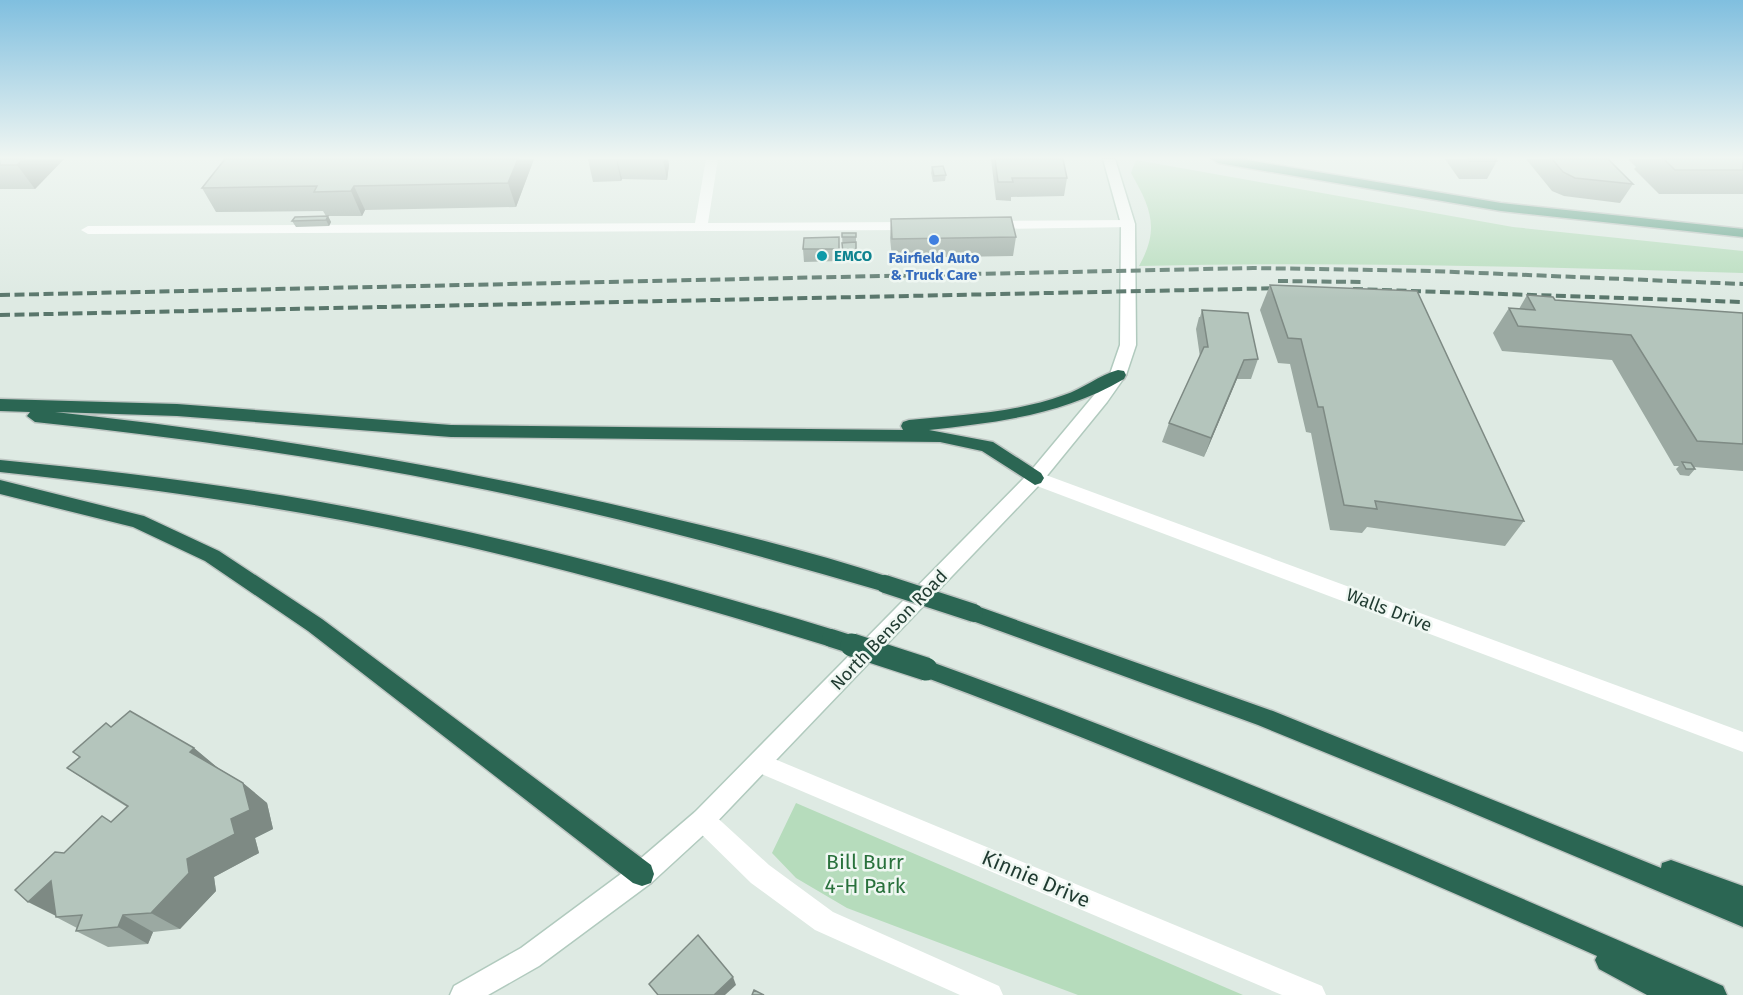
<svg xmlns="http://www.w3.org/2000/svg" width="1743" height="995" viewBox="0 0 1743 995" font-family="'Fira Sans',sans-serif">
  <rect width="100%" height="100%" fill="#deeae3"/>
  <!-- green -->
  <g fill="#b6dcbc">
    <path d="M 1136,160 L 1513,227 L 1743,251 L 1743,273 C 1542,267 1340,261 1139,266 C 1160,229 1151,208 1131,173 Z"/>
    <polygon points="796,803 1243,995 1244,995 1078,995 847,908 796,878 772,853"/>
  </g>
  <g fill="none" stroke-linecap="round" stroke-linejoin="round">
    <defs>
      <polygon id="secondary" points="1103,159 1115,159 1135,224 1136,345 1126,375 1107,402 1041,483 711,828 651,883 539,966 488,995 450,995 454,986 521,948 633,865 695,812 1029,473 1095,394 1110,374 1120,345 1121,224"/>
      <polygon id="primary" points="1212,159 1241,159 1501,203 1743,229 1743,237 1501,211 1218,163"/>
      <g id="motorway">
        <path d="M 1118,370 L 1124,371 L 1126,375 L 1124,379 C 1063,415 998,422 929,430 L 993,442 L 1041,473 L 1044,478 L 1041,483 L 1035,485 L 982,451 L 940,442 L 451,437 L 177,416 L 55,412 C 251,433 445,465 637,510 C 722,530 809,550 892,578 L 895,584 L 892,590 L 885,592 C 745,551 605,513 462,485 C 321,457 178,437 35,422 L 27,416 L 30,412 L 0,411 L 0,399 L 177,404 L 451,425 L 903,430 L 901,426 L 903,422 L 909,420 C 960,415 1015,413 1064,395 C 1083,389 1099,375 1118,370 Z"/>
        <path d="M 0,460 C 106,470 211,483 315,501 C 490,532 661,578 831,629 L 838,632 L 841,638 L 838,644 L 831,647 C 695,605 559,566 420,536 C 281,506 141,487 0,472 Z"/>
        <polygon points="0,480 144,516 219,551 322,619 651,865 654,874 651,883 642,886 633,883 308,631 205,561 133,527 0,494"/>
        <polygon points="974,605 1273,711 1661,868 1662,863 1671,860 1743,886 1743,927 1449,803 1258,725 967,619 964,613 967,607"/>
        <path d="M 926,660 C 1197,757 1460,871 1723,986 L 1727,995 L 1647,995 L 1599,969 L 1595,960 L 1597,956 C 1373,857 1148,760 919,675 L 916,669 L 919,663 Z"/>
      </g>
    </defs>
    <!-- secondary casing -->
    <use href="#secondary" stroke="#b1cabe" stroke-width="3"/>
    <!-- primary casing -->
    <use href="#primary" stroke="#bcc4c1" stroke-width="3"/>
    <!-- motorway casing -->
    <use href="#motorway" stroke="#bcc4c1" stroke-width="3"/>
    <!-- minor -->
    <g fill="#fff" fill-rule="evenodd">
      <polygon points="706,159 718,159 708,223 914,222 921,226 914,230 88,234 81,230 88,226 695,223"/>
      <polygon points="1128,220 1135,224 1133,227 989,229 982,225 989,221"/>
      <polygon points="1035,471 1743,732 1743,752 1029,483 1026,478 1029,473"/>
      <polygon points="760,753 1322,986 1326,995 1282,995 752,770 749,763 752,756"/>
      <polygon points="703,809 711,812 769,865 833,912 999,986 1003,995 960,995 815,930 751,883 695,828 691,820 695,812"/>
    </g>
    <!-- secondary -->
    <use href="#secondary" fill="#fff" fill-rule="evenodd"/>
    <!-- primary -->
    <use href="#primary" fill="#62a189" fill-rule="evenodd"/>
    <!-- motorway -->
    <use href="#motorway" fill="#2b6653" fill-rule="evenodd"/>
    <!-- rail -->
    <g stroke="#59766b" stroke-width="4" stroke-dasharray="10 4.5" stroke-linecap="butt">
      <polyline points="1278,281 1362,282"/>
      <polyline points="1353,289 1743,302"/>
      <polyline points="0,295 1253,268 1432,271 1743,284"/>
      <polyline points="0,315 1287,288"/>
    </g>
    <defs>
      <g id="motorway-bridge-far1">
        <polyline points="885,584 974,613"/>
        <polyline points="831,638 856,646"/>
      </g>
      <polyline id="motorway-bridge" points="852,645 926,669"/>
    </defs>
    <!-- motorway-bridge-far1 casing -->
    <use href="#motorway-bridge-far1" stroke="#bcc4c1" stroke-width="21" stroke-linecap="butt"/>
    <!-- motorway-bridge casing -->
    <use href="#motorway-bridge" stroke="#bcc4c1" stroke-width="26" stroke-linecap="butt"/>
    <!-- motorway-bridge-far1 -->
    <use href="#motorway-bridge-far1" stroke="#2b6653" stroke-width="18"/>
    <!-- motorway-bridge -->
    <use href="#motorway-bridge" stroke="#2b6653" stroke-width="23"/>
  </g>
  <!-- wall -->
  <g fill="#9ba9a2">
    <polygon points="0,159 64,159 35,189 0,189"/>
    <polygon points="225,159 534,159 516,207 365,210 362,216 328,216 331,222 329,226 296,227 292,221 326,216 323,211 216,212 202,188"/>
    <polygon points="588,159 668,159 669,165 667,180 622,179 621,181 593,182"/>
    <polygon points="991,159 1063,159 1067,178 1064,196 1011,197 1011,201 996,200"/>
    <polygon points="1445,159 1496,159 1497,161 1487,179 1459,179"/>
    <polygon points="1526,159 1608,159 1633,184 1620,203 1564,196 1552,191"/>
    <polygon points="1628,159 1743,159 1743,194 1659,194 1634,169 1636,167"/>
    <polygon points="932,167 946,175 945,181 933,182 931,173"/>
    <polygon points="891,219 1016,237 1013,256 892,258 890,238"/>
    <polygon points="842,233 856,233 856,259 843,259"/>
    <polygon points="839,237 839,261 804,262 803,249"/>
    <polygon points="1270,285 1524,521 1505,546 1367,527 1362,533 1330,530 1311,433 1306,432 1290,364 1278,363 1260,310"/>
    <polygon points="1527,295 1555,300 1743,313 1743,471 1694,467 1695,469 1689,476 1680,475 1676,469 1679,466 1674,466 1612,360 1502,351 1493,333 1509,308 1519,309"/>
    <polygon points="1202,310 1258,359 1251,379 1237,379 1204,457 1162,442 1169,423 1200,357 1196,329 1199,317 1200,317"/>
    <polygon points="111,727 194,748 218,768 243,783 267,803 273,829 255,838 259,853 214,877 216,891 180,929 153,932 148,944 108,947 76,931 77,928 56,917 64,853 111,822 127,807 97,788 67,768"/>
  </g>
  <!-- shaded-wall -->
  <g fill="#7e8a84">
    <polygon points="23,159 64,159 35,189 17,165"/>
    <polygon points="518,159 534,159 516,207 508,183"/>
    <polygon points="616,159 617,159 622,179 621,181"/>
    <polygon points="663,159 668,159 669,165 667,180"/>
    <polygon points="354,186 365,210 362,216 351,191"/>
    <polygon points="328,216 331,222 329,226 326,220"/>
    <polygon points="1244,360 1237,379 1204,457 1211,438"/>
    <polygon points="194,748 219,769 190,752"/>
    <polygon points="243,783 267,803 273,829 255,838 259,853 214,877 216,891 180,929 151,913 187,859 231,819"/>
    <polygon points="51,881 58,917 28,902"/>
    <polygon points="123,915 153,932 148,944 118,927"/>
    <polygon points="733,977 736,985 725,995 714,995"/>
  </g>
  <!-- building -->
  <g fill="#b4c5bc" stroke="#7e8a84" stroke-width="1.5">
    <polygon points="0,159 23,159 17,165 0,165"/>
    <polygon points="225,159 518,159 508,183 354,186 351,191 314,192 317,186 202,188"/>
    <polygon points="995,159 1063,159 1067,178 1012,178 1013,182 998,182"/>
    <polygon points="1468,159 1496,159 1497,161 1469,161"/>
    <polygon points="1552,159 1608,159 1633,184 1575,178 1563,172"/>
    <polygon points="1664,159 1743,159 1743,170 1675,170"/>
    <polygon points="943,166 946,175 934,176 932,167"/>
    <polygon points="328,216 326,220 292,221 295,217"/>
    <polygon points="1011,217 1016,237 892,239 891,219"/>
    <rect x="842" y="233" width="14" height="4"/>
    <polygon points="839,237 839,249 803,249 804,238"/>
    <polygon points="856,242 856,252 843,253 842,243"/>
    <polygon points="1270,285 1417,291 1524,521 1375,501 1377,509 1344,505 1323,407 1318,407 1301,339 1288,338"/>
    <polygon points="1527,295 1553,297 1555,300 1743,313 1743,444 1697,441 1631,335 1518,326 1509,308 1535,310"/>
    <polygon points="1202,310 1248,313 1258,359 1244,360 1211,438 1169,423 1204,347 1208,347"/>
    <polygon points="1682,462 1691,463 1695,469 1686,469"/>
    <polygon points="130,711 194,748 190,752 243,783 250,810 231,819 235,834 187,859 189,873 151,913 123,915 118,927 76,931 82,915 56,917 51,881 28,902 15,890 55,852 64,853 102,816 111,822 128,806 67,768 80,757 73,752 106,723 111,727"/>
    <polygon points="698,935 733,977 714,995 658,995 649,984"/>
    <polygon points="754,990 764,995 752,995"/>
  </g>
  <!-- sky -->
  <linearGradient id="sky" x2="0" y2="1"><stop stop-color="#80bfdf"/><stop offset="0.53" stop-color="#f0f6f2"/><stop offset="1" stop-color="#f0f6f2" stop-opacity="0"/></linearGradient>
  <rect width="1743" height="298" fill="url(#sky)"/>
  <!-- markers -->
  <circle fill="#3f7fe0" stroke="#eff7f2" stroke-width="2" cx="934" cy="240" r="6"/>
  <circle fill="#0f9aa8" stroke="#eff7f2" stroke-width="2" cx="822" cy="256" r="6"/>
  <g text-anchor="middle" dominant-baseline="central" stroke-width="5" stroke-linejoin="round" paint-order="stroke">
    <!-- far-culture labels -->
    <g font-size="15" font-weight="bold" fill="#0d838f" stroke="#eff7f2" text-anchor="start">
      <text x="834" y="256">EMCO</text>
    </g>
    <!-- far-shop labels -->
    <g font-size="15" font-weight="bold" fill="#366cbe" stroke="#eff7f2">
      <text x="934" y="258">Fairfield Auto<tspan x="934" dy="17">&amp; Truck Care</tspan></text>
    </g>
    <!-- street labels -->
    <g font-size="18" fill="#1f3a30" stroke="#eff7f2">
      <text transform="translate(1389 610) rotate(21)">Walls Drive</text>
      <text transform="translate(889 630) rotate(-46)">North Benson Road</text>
    </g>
    <!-- near-park labels -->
    <g font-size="21" fill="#29713c" stroke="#eff7f2">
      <text x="865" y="862">Bill Burr<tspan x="865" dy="24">4-H Park</tspan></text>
    </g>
    <!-- near-street labels -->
    <g font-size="21" fill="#1f3a30" stroke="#eff7f2">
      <text transform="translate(1036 879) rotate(23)">Kinnie Drive</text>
    </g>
  </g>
</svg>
